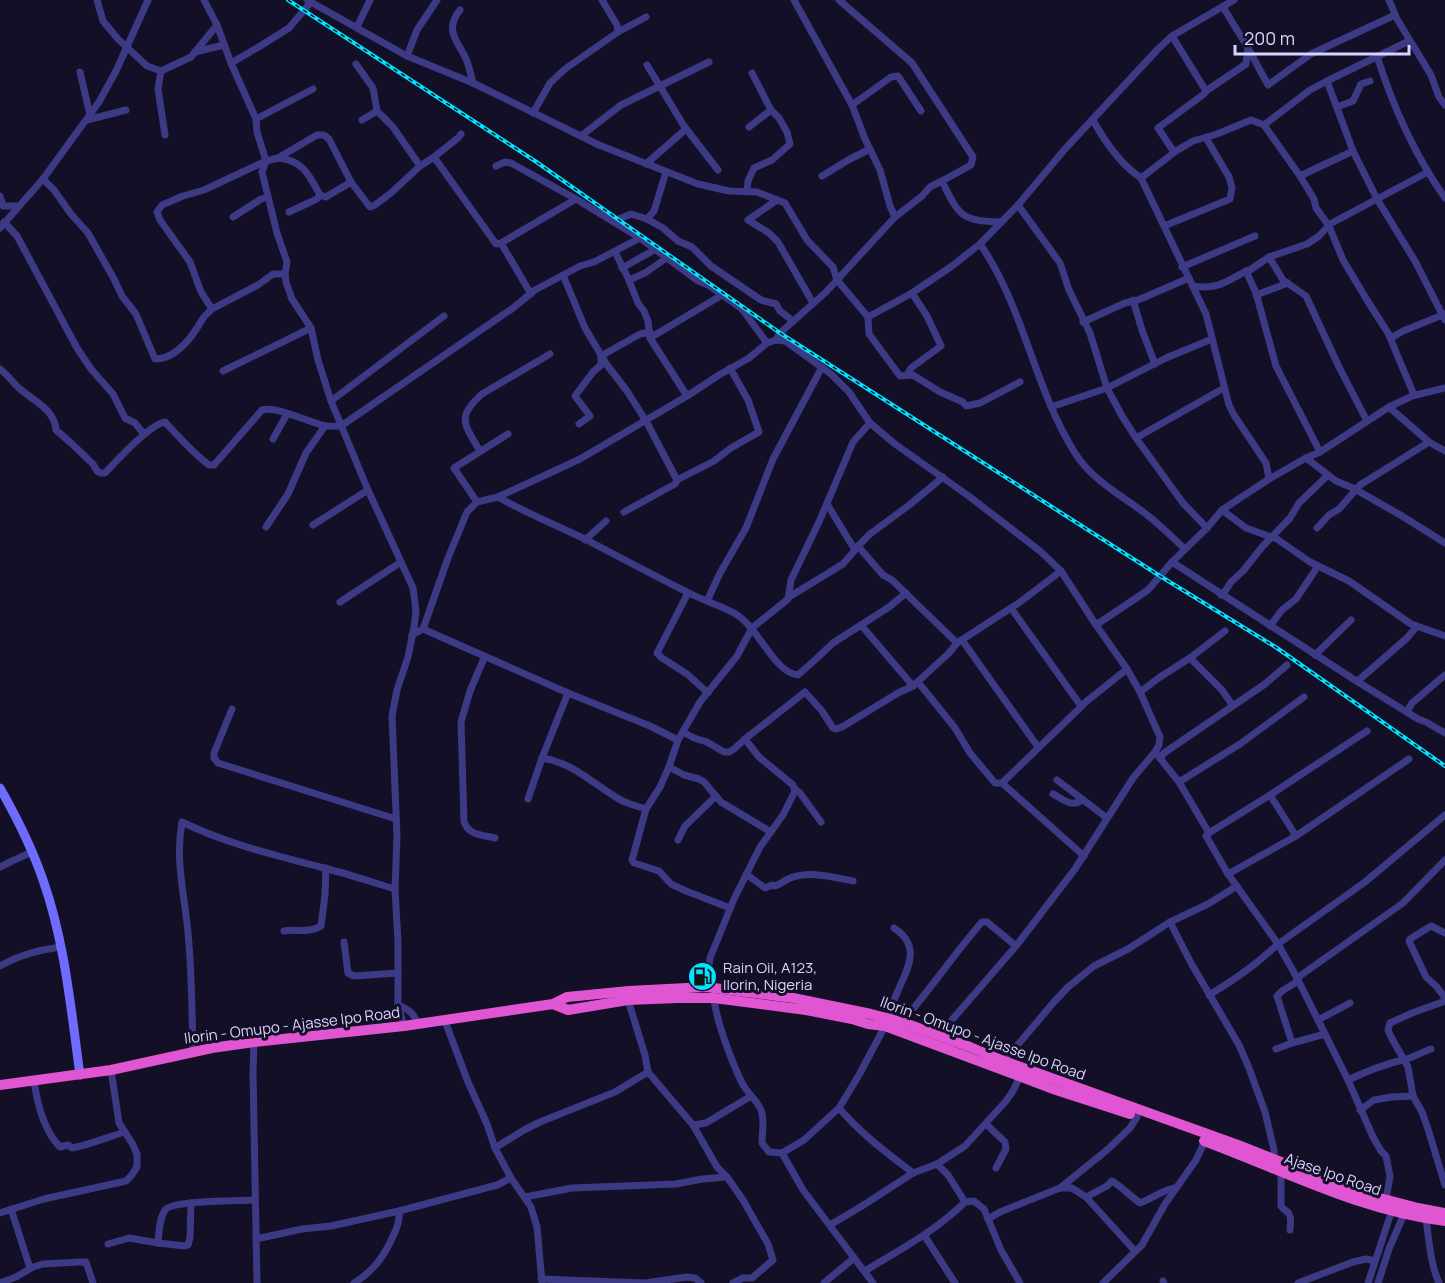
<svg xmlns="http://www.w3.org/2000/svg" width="1445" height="1283" viewBox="0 0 1445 1283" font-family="Manrope,sans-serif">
  <rect width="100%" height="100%" fill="#130f26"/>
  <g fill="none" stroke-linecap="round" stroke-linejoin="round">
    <!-- minor -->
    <g stroke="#3d3a85" stroke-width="7">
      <polyline points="97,0 103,21 118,39 147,66 161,71 158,89 165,135"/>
      <polyline points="204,0 217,25 231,63 256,119 257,132 266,161 262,172 277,233 287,262 285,274 286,282 292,299 311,328 318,360 331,401 368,490 413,588 415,603 416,612 414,627 408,657 397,690 392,716 397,836 395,889 398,942 398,1005 404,1026"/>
      <path d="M 307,0 L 407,56 L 473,83 L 599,145 L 698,184 L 729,191 L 757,192 L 785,203 L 807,240 L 833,267 L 837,280 L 895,217 L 922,196 L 930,187 L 942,181 C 959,216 961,221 1001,222"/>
      <polyline points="794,0 852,105 865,139 880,170 890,206 895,217"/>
      <polyline points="839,0 912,63 973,157 971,165 942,181"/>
      <polyline points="1389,0 1397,19 1431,75 1439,97 1445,105"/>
      <path d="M 460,10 C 444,30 457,40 466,59 C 469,66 471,75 473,83"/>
      <polyline points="357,27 370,0"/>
      <polyline points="618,32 646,17"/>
      <polyline points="1172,36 1206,91 1204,94 1158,128 1174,152"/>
      <polyline points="1248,48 1268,85 1311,54 1395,15"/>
      <polyline points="195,52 224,45"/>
      <polyline points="407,56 417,30 437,0"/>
      <path d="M 1377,56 C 1393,107 1414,154 1445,198"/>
      <polyline points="231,63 257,48 289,28 311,2"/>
      <polyline points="356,64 373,88 377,111 393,127 420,166"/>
      <polyline points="647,65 684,126 718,170"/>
      <polyline points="161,71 191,57 217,25"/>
      <polyline points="80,72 90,115"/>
      <polyline points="1327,81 1409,41"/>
      <polyline points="1206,91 1246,64 1248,48 1223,7"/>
      <polyline points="852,105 891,77 898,76 921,111"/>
      <polyline points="1337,107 1353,101 1361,84 1370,81"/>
      <polyline points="533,113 550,83 565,69 618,32 617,25 602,0"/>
      <polyline points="256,119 313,89"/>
      <polyline points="87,120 126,110"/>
      <polyline points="362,120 377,111"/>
      <path d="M 1093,120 C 1105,142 1120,164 1141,178 L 1176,151 L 1193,141 L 1217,134 L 1251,120 L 1264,125 L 1300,176 L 1314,199 L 1316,208 L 1329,226 L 1343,260 L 1367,300 L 1388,333 L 1414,395"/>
      <polyline points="749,127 771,110"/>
      <polyline points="581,136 621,105 709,62"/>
      <polyline points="434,157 496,244 501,243"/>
      <path d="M 278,158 C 303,160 309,175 320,195"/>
      <polyline points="646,164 686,129"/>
      <polyline points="496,166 505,162 511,163 576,199"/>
      <polyline points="1428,172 1377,199 1415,261 1445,320"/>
      <polyline points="822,176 850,159 870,149"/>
      <polyline points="1300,176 1353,151"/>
      <polyline points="1141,178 1206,314 1229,405 1234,415 1266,463 1269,479"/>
      <path d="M 43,179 L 54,190 L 71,214 L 88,233 L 114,279 L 122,296 L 136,314 L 155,359 C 173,359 188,342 197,328 C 199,326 200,322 202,320 C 204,316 209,312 212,309"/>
      <polyline points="747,192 748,181 754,168 772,160 790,144 787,132 779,118 771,110 752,73"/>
      <polyline points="0,196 3,206 19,206"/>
      <polyline points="777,200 748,220 769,233 778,242 813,303"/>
      <polyline points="1018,205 1060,263 1069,290 1090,333 1107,388 1122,416 1136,438 1183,503 1207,528"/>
      <polyline points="289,212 317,199 320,195 326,197 351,182"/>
      <polyline points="233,217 261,199 268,197"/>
      <polyline points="647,219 654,211 666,172"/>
      <polyline points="614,221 631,214 647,219 663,228 678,241 692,247 711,266 761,300 776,304 780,311 793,321"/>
      <polyline points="4,222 17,236 77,348 91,369 113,394 125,418 135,423 144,434"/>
      <polyline points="1164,226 1230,199 1232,188 1229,177 1206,138"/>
      <polyline points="0,228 43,179 99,102 116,71 148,0"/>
      <path d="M 980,244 C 1024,307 1034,388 1075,453 C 1093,482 1125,497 1151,518 C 1163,528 1174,539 1185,549"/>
      <polyline points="615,252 628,278 638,303 644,311 648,321 650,338 687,396"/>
      <polyline points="1269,257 1283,280 1306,296 1339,367 1367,421"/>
      <polyline points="1182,267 1255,236"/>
      <polyline points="622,268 656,249"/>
      <polyline points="1246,271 1256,293 1276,366 1320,452"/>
      <polyline points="285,274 273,274 258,285 212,309 201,292 190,262 160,220 157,212 162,205 183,196 204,190 266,161 278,158 317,135 324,135 329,139 351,182 370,207 375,205 391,193 420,166 434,157 458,138 461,134"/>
      <polyline points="563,275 585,328 607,365 627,391 646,421 677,480 675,484 624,512"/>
      <polyline points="629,280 645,273 668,257"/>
      <path d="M 1193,286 C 1216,290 1226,282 1246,271 L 1250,270 L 1269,257 L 1307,244 L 1319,236 L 1330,224 L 1377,199 L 1353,151 L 1327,81 L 1310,90 L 1264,125"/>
      <polyline points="531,294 501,243 576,199 640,238 698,281 708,285 742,309 767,343"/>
      <polyline points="1256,295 1288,283"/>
      <polyline points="1133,300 1142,330 1155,364"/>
      <polyline points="868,317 869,334 900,376 913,375 940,392 963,402 966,406 980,403 1020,382"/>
      <polyline points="1083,322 1125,303 1138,300 1189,278"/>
      <polyline points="650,338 722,295"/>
      <polyline points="1391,338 1403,331 1445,314"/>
      <polyline points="776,340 780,333 826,292 837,280 868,317 912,293 952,266 980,244 1018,205 1065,149 1158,49 1172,36 1234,0"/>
      <path d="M 0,369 C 8,375 13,383 20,389 C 34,401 55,410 56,430 L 71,443 L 93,464 L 97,471 L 101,473 L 105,473 C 117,460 150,424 165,422 C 179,437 193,453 209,465 L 214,465 L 262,410 C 278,406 305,421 322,425 C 328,427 335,426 341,426 L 513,308 L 535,290 L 580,266 L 594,262 L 640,238"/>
      <polyline points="223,371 311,328"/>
      <polyline points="907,375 911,368 941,346 927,316 912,293"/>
      <polyline points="331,401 444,316"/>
      <polyline points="1051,407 1107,388 1166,358 1212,339"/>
      <polyline points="1389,407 1429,442 1445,451"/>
      <polyline points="579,424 590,416 575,396 593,372 601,365 601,356 640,334 650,332"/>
      <polyline points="1136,438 1224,388"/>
      <polyline points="273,439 287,414"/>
      <path d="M 480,451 C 464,424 456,417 482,394 L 550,354"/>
      <polyline points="1306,458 1336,481 1353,488 1402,516 1445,543"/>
      <polyline points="677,480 714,461 731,448 759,432 748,400 730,368"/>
      <path d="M 498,497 C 526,513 556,525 585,539 C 619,557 653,575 687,592 C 702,600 719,605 734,613 C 759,627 774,673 798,675 L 815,660 L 833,643 L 889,607 L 906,593"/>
      <polyline points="477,502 454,468 508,434"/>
      <polyline points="1222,510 1246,528 1277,539 1310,562 1349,581 1411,624 1445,636"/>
      <polyline points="313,525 368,490"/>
      <polyline points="266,527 288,494 306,453 325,426"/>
      <polyline points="1317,528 1329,515 1339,509 1360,485 1429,442"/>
      <polyline points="585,540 606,521"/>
      <polyline points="858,546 883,575 892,580 957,643"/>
      <polyline points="856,548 870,534 908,506 943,477"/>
      <polyline points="1172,562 1358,682 1418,719 1426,722 1445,733"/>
      <polyline points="688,593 657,653 662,658 687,674 708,693"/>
      <polyline points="1221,595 1226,590 1231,582 1243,571 1262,547 1290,518 1299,503 1328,475"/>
      <polyline points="789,597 843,564 855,550 827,504"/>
      <polyline points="707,601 720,573 746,528 773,459 822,367"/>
      <polyline points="340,602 401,562"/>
      <polyline points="1011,608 1081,706"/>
      <polyline points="861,625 913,686"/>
      <polyline points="1096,625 1148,590 1172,562 1207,528 1222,510 1269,479 1306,458 1320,452 1389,407 1412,396 1445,388"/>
      <polyline points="1270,626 1282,610 1296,599 1318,566"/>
      <polyline points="423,629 568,693 650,726 678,740"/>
      <polyline points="412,635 423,629 448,558 467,512 477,502 498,497 580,459 687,396 719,375 749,358 767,343 776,340 785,341 831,374 849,392 870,423 895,444 970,497 1040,551 1061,571 1096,625 1127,669 1140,692 1160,737 1159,745 1155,752 1133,778 1075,869 1016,946 938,1036"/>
      <polyline points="962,640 1038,747"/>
      <polyline points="1315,655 1351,620"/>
      <path d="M 485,656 L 470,691 L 461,722 L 464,821 C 467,835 483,835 495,838"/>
      <polyline points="1190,658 1222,690 1233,706"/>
      <polyline points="918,682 955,728 970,753 995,783 1002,783 1084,856"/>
      <polyline points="1358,682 1360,679 1407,638 1417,626"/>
      <polyline points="1140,692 1160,677 1190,658 1225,631"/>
      <path d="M 568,693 L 542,758 C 576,764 591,783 619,799 C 627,804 637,806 646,809"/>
      <polyline points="232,709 214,753 214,758 218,763 396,819"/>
      <polyline points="1407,712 1412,703 1445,675"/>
      <polyline points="683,732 694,738 707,742 724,752 729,752 734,749 745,739"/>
      <polyline points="1155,752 1179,782 1209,833 1206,836 1228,874 1278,944 1297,978 1348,1080 1373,1137 1381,1151 1386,1156 1390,1176 1386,1200"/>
      <polyline points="1160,758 1164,753 1265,684 1287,665"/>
      <polyline points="669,767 684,775 699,779 704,782 721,802 771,832"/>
      <polyline points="1057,780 1107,818"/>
      <polyline points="1179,782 1240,744 1304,697"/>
      <polyline points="1002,783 1087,701 1127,669"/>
      <polyline points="795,789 800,793 821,822"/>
      <path d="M 1053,794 C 1063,799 1072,808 1082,800"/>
      <polyline points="1270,795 1296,836"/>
      <polyline points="528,799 542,758"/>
      <polyline points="1209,833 1270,795 1367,731"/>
      <polyline points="678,840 685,826 716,796"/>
      <polyline points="0,867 12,861 32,852"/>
      <path d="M 746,874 L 765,888 L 772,885 L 775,886 C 780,884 784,881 788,879 C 809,870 832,877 853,881"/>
      <polyline points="1228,874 1296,836 1409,759"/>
      <polyline points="730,908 686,891 671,884 659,871 634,863 632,860 646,809 660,787 669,767 678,740 700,702 737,656 752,628 788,599 791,580 819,522 853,442 870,423"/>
      <polyline points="1170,922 1191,963 1239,1045 1249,1068 1265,1112 1274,1150 1274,1159"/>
      <path d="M 284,931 C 296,929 310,933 321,926 L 325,895 L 326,868"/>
      <polyline points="1445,933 1431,926 1410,939 1409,941 1426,977 1437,987 1445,998"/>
      <polyline points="344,942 348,973 354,976 398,973"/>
      <path d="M 0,966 C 19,955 39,950 60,947"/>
      <polyline points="1297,978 1403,903 1445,860"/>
      <polyline points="706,987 710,958 734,899 760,847 783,815 795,791 793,785 759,757 745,739 805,692 822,711 833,728 836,729 842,727 898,693 913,686 949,653 957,643 1020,602 1061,571"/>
      <path d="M 1209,995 C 1233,981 1257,964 1278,944 L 1365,882 L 1445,815"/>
      <path d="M 714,998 C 716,1021 732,1062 742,1083 C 747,1093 757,1100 761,1110 C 765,1120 762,1132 762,1143 L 769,1152 L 782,1153 L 804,1140 L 839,1108 L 859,1075 L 885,1026"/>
      <polyline points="628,1000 645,1055 648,1072 693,1125 717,1167 727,1177 743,1200 768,1244 773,1260 752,1278 743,1278 733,1283"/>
      <polyline points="1445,1001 1412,1013 1390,1023 1388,1030 1390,1035 1408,1067 1413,1096 1422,1112 1428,1129 1445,1185"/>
      <path d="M 398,1005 C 409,1010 414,1013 418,1024"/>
      <path d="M 888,1019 C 890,1013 892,1006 894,1000 C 904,974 925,948 894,928"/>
      <polyline points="1318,1020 1350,1003"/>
      <polyline points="445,1021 468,1082 487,1124 495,1148 511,1178 531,1207 537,1227 542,1283"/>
      <path d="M 902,1022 C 930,990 954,954 982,922 L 987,922 L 1016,946"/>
      <polyline points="254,1042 253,1072 257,1283"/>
      <polyline points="1292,1043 1277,996 1282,991 1298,981"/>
      <polyline points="1276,1049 1292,1043 1325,1034"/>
      <path d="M 193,1051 C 192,1016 192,981 189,945 C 187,904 174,864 182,822 C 227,844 275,855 324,868 C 348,874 372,882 395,889"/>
      <polyline points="1004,1061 1054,1002 1068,987 1094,966 1128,949 1170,922 1208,904 1237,886"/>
      <path d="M 1348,1080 C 1365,1072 1384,1064 1403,1060 C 1412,1058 1422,1052 1431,1049"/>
      <path d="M 34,1081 C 37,1102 44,1131 60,1147 L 68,1145 L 72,1148 C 90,1145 107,1137 125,1132"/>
      <path d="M 839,1108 C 860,1133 887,1153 913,1173"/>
      <polyline points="1360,1110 1374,1100 1392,1097 1413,1096"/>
      <polyline points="986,1124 1005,1142 1006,1149 996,1168"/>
      <polyline points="693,1125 706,1123 751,1096"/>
      <polyline points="495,1148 524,1130 540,1122 615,1092 648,1072"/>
      <polyline points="782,1153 803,1190 873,1283"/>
      <polyline points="937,1164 948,1175 965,1202 974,1201 984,1209 1001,1250 1020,1283"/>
      <path d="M 1281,1173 L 1281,1206 C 1283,1210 1287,1210 1289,1214 C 1292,1218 1290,1226 1290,1230"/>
      <polyline points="1060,1188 1107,1150 1130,1128 1137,1117"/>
      <polyline points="525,1197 572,1188 676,1184 702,1179 727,1177"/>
      <path d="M 1086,1197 L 1107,1186 L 1112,1181 C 1122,1187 1130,1196 1140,1203 C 1152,1199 1163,1189 1176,1188"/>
      <polyline points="11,1209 30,1268"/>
      <polyline points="399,1211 497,1185 511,1178"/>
      <polyline points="0,1213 44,1199 126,1181 131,1176 137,1167 137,1154 132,1143 119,1123 111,1070"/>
      <path d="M 1426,1218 C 1429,1240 1430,1262 1439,1283"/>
      <polyline points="988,1219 1000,1212 1060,1188 1072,1188 1086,1197 1135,1251"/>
      <polyline points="830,1225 862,1206 913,1173 937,1164 965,1146 1006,1101 1013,1091 1020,1076"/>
      <polyline points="924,1235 955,1283"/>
      <path d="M 256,1239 L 302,1229 L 331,1226 L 399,1211 C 400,1220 398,1226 394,1234 C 385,1255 374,1271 354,1283"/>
      <polyline points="158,1243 185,1246 188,1245 190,1238 191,1203"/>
      <path d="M 108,1244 L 129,1238 L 158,1243 C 159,1233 159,1219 165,1210 C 172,1200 240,1201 255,1200"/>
      <path d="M 865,1271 C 899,1250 936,1231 965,1202"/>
      <polyline points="541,1279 645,1283 687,1277 695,1278 701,1283"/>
      <polyline points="1163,1281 1164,1283"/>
      <polyline points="0,1283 16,1277 33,1267 43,1264 80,1262 86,1262 93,1283"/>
      <polyline points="824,1283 854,1258"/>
      <polyline points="1103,1283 1142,1245 1165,1204 1196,1160 1205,1141"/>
      <polyline points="1298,1283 1353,1262 1366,1259 1375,1261"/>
      <polyline points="1368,1283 1392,1210"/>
      <polyline points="1378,1283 1389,1249 1404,1214"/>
    </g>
    <!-- secondary -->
    <path stroke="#6f6bff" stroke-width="9" d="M 0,788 C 17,818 32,848 43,880 C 65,942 71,1010 80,1075"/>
    <!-- trunk -->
    <g stroke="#e055d1" stroke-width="10">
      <polyline points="553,1004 568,1010 628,1000 678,998 714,998 806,1010 852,1019 868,1024 885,1026 1056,1090 1130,1114"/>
      <polyline points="0,1085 111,1070 212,1048 254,1042 404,1026 553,1004 567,997 629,991 706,987 793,998 871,1014 902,1022 970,1047 1004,1061 1238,1145 1357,1192 1418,1208 1445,1213"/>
      <path d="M 1204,1141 C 1283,1170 1360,1211 1445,1221"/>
    </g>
    <defs>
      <polyline id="rail" points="288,0 535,161 780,333 1160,576 1277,648 1445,766"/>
    </defs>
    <!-- rail casing -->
    <use href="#rail" stroke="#00e5ff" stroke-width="4"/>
    <!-- rail -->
    <use href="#rail" stroke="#130f26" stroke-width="1.5" stroke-dasharray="4.5" stroke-linecap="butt"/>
  </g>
  <!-- icons -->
  <defs>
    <symbol id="fuel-disc" viewBox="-11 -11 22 22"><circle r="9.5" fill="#00e5ff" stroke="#130f26"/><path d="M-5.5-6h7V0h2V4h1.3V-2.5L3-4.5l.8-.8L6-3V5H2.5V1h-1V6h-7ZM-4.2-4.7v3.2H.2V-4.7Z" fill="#111"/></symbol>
  </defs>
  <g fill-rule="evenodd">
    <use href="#fuel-disc" x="686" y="960" width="33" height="33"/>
  </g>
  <g text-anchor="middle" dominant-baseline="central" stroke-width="6" stroke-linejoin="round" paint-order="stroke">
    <!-- poi labels -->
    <g font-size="15" fill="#d9d4ff" stroke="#130f26" text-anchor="start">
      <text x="723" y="967">Rain Oil, A123,<tspan x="723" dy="17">Ilorin, Nigeria</tspan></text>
    </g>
    <!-- street labels -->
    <g font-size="15" fill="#d9d4ff" stroke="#130f26">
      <text transform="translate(292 1025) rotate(-7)">Ilorin - Omupo - Ajasse Ipo Road</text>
      <text transform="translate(983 1038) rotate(20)">Ilorin - Omupo - Ajasse Ipo Road</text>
      <text transform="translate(1333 1174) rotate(19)">Ajase Ipo Road</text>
    </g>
  </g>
  <!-- scale -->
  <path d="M1235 45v9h174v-9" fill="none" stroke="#d9d4ff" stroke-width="3"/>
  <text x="1244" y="45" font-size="18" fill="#d9d4ff" stroke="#130f26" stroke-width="4.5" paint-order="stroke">200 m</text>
</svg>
